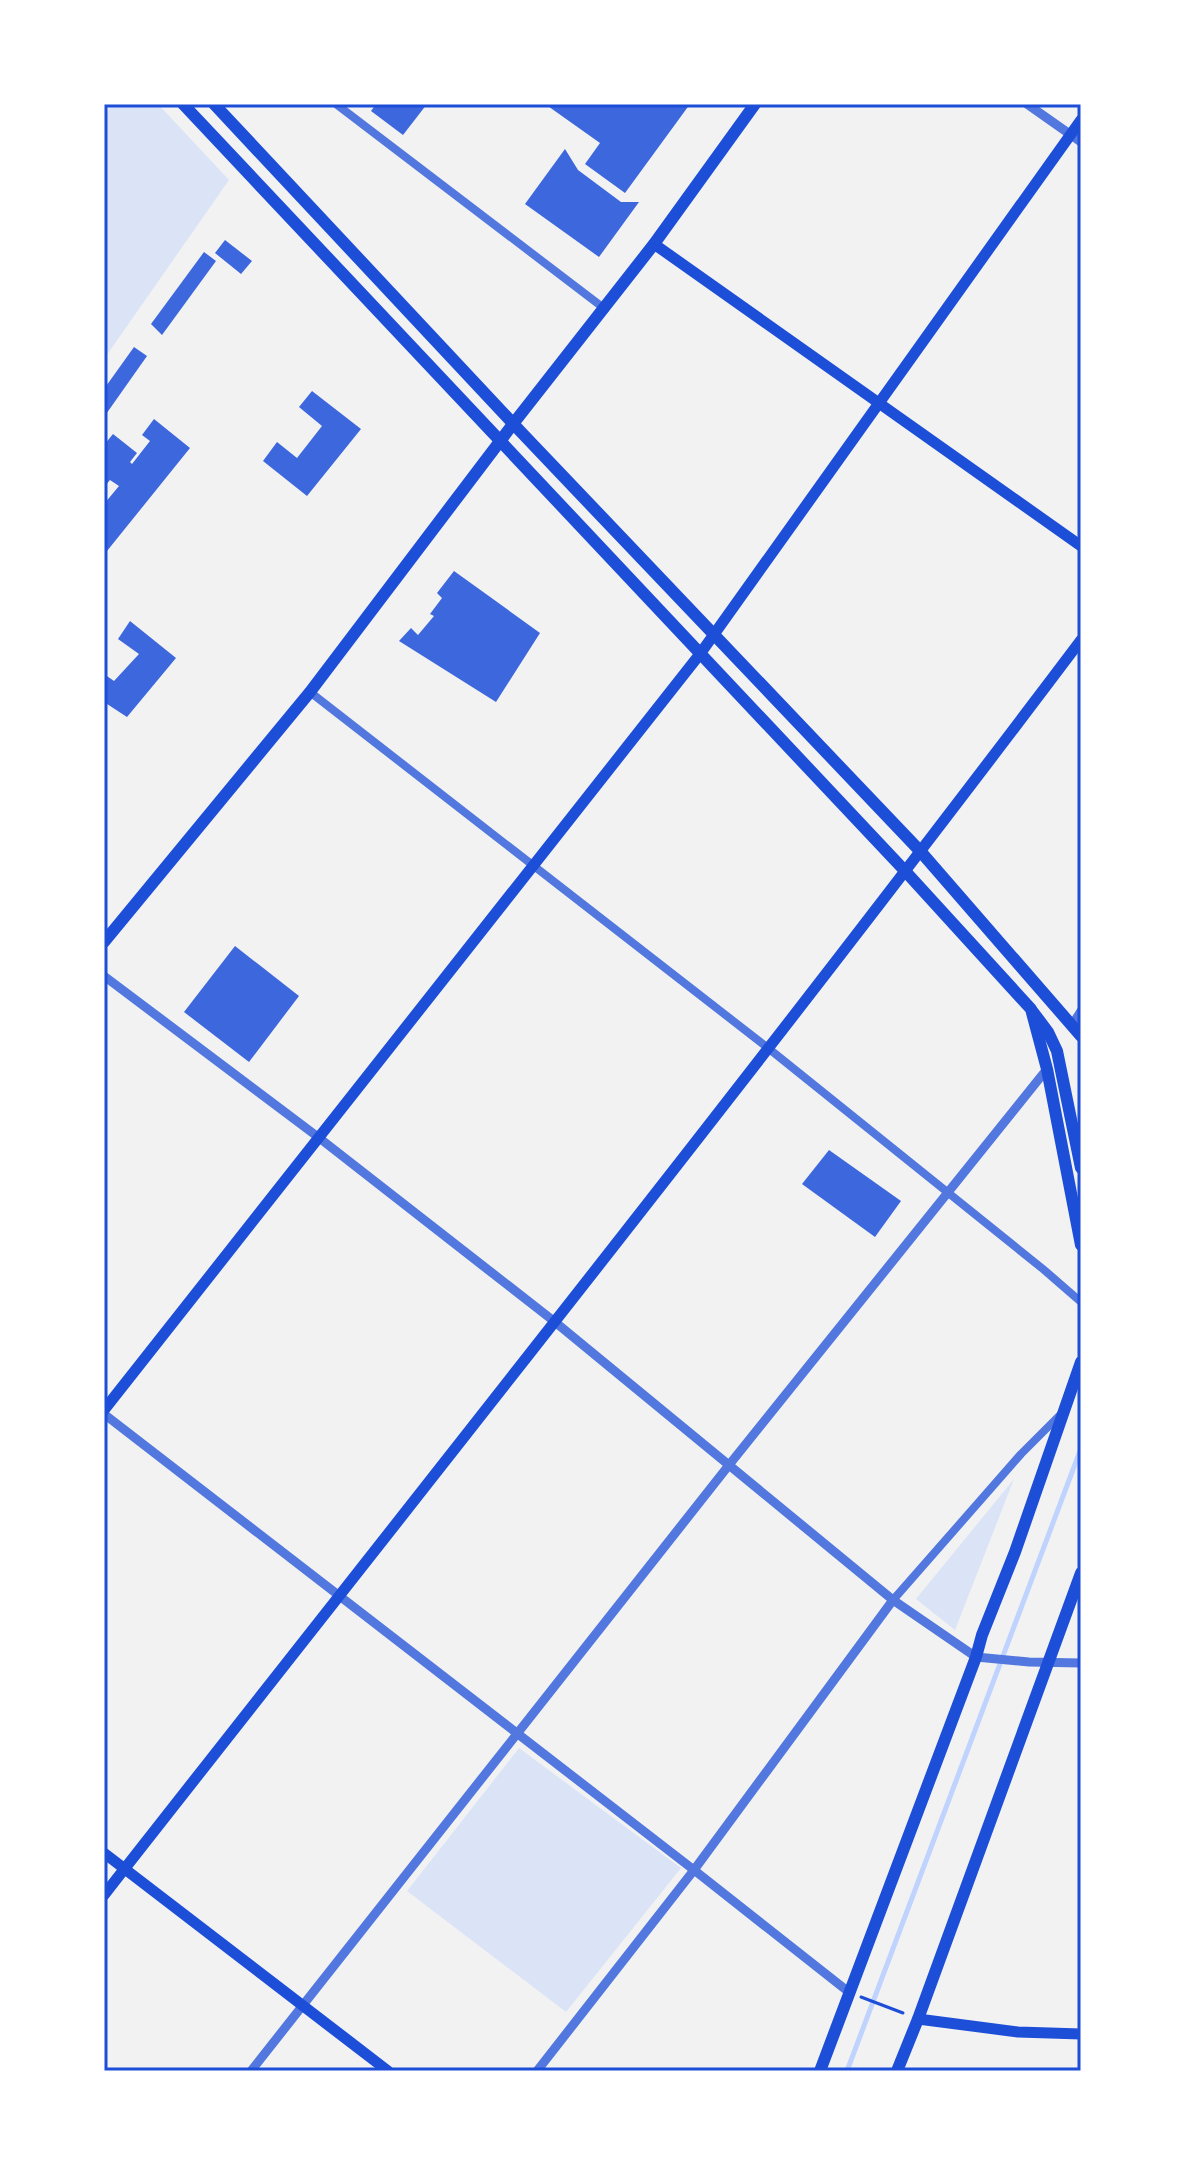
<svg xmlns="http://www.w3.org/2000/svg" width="1185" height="2175" viewBox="0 0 1185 2175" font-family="Overpass,sans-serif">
  <rect width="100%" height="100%" fill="#f2f2f2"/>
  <!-- green -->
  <g fill="#dbe4f7">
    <polygon points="112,104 158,104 229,180 104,359 104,116"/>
    <polygon points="1014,1479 955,1630 916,1599"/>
    <polygon points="519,1748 681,1868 566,2012 407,1891"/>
  </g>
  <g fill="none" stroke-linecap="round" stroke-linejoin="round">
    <!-- stream -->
    <polyline stroke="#bfd3fe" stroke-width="5" points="847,2071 1080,1451"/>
  </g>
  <!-- building -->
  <g fill="#3d67dc">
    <polygon points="376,104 427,104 403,135 371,111"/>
    <polygon points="545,104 690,104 625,193 585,164 600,143"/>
    <polygon points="565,149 578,170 621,202 639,202 599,257 525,204"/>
    <polygon points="225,240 252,261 241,274 215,253"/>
    <polygon points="204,252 216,261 162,335 151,324"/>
    <polygon points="134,347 147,356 104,417 104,389"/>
    <polygon points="312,391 361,429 307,496 263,461 277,442 297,458 322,426 299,407"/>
    <polygon points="154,419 190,448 107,551 104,548 104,504 119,486 110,480 104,487 104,445 113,434 137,453 130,462 132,464 150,441 142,435"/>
    <polygon points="454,571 540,633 496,702 399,641 411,628 418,635 434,616 430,614 442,598 437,593"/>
    <polygon points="130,621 176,658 127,717 104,702 104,674 114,681 139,654 118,639"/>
    <polygon points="235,946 299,996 249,1062 184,1012"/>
    <polygon points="829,1150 901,1201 875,1237 802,1184"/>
  </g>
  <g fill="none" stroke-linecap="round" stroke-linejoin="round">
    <!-- path -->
    <polyline stroke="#1d4ed8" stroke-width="3" points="861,1997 903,2013"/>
    <!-- minor -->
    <g stroke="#5277de" stroke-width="8">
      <polyline points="336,104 605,309"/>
      <polyline points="310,692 768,1048 1043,1269 1081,1302"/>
      <polyline points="1071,1026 1081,1010"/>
      <polyline points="893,1600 1021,1454 1061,1414"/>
    </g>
    <!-- tertiary -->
    <g stroke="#5277de" stroke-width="9">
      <polyline points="1027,104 1081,142"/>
      <polyline points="104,976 318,1137 555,1322 893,1600 976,1657 1029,1662 1081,1663"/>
      <polyline points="104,1414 694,1870 850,1993"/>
      <polyline points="251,2071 729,1465 1047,1069"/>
      <polyline points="537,2071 694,1870 893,1600"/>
    </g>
    <!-- secondary -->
    <g stroke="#1d4ed8" stroke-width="11">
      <polyline points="654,244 1081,546"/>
      <polyline points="104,1410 700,654 1081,120"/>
      <polyline points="104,1853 388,2071"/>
      <path d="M 104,1895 C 431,1478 762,1063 1081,640"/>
      <polyline points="918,2019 1018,2032 1081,2034"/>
    </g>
    <!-- primary -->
    <g stroke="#1d4ed8" stroke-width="12">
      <polyline points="183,104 906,872 1031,1009 1047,1069 1081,1245"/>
      <polyline points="214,104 521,432 921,852 1081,1036"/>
      <polyline points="104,942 310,692 513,424 654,244 755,104"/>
      <polyline points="1033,1012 1048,1032 1057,1051 1081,1168"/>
      <polyline points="820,2071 976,1657 982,1635 1015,1552 1081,1362"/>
      <polyline points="897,2071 918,2019 1081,1573"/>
    </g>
  </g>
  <!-- border -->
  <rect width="1185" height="2175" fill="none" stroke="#ffffff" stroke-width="212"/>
  <rect x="106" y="106" width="973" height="1963" fill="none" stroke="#1d4ed8" stroke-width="3"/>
</svg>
